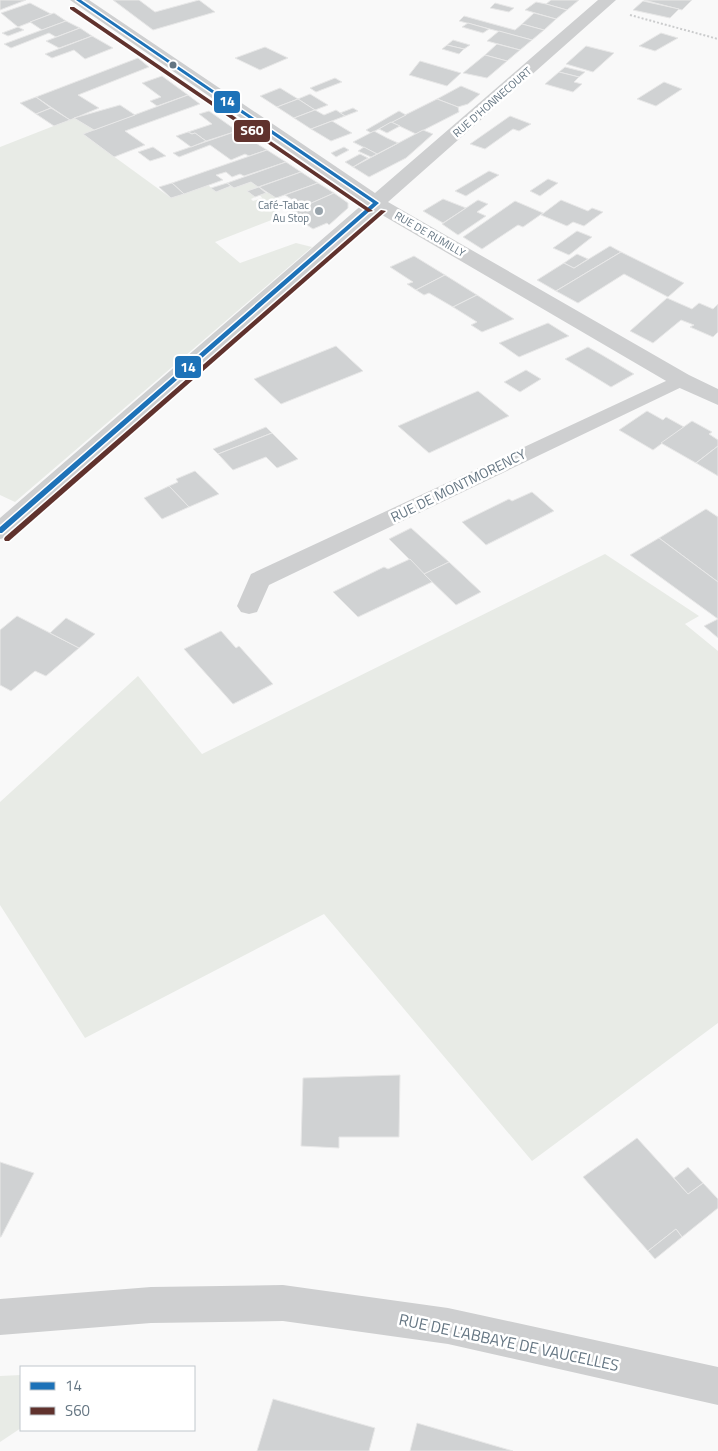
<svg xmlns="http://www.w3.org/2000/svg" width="718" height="1451" viewBox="0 0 718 1451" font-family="'Titillium Web',sans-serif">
  <rect width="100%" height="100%" fill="#f9f9f9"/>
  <!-- green -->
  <g fill="#e8ebe6">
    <polygon points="74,118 94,130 83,134 171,198 208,185 216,192 231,186 234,188 251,182 258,187 247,191 255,197 251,199 253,201 262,198 260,195 268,192 276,198 265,203 282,216 215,242 240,263 296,243 312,247 15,502 0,495 0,147"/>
    <polygon points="605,554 699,616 685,624 718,651 718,1023 532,1161 324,914 85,1038 0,905 0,802 138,676 202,754"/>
    <polygon points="21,1375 21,1428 0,1442 0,1376"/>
  </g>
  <!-- building -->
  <g fill="#d0d2d3" stroke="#e8e8e8">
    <polygon points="0,0 26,0 0,10"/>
    <polygon points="113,0 139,0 155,12 199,0 215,12 153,30"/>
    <polygon points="551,0 579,0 567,10 546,4"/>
    <polygon points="644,0 692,0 682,10"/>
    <polygon points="643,1 679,9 670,18 633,10"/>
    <polygon points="536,2 546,4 567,10 556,19 525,10"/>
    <polygon points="30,3 51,14 18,27 1,13"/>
    <polygon points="495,3 514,8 509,12 490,8"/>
    <polygon points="54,13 66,21 42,30 30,22"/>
    <polygon points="534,13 556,19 544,30 522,24"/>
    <polygon points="464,16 515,30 522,24 544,30 532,40 459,21"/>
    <polygon points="66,21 80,28 56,37 49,33 11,48 4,44"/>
    <polygon points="468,23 489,29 483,33 462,27"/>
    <polygon points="18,27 24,30 8,36 2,33"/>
    <polygon points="80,28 92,36 59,48 46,41"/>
    <polygon points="499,31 532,40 520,50 487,41"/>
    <polygon points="661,33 678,38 655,51 639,46"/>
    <polygon points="92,36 113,48 85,59 74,50 52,58 45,54"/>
    <polygon points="453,40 470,45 464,49 447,45"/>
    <polygon points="497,44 520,50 507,61 485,55"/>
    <polygon points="447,45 464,49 459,54 442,49"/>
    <polygon points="586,46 614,53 593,72 566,64"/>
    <polygon points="265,47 288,58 260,70 235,58"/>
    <polygon points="485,55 507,61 487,78 463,73"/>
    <polygon points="138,58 149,67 78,95 99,108 70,120 36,97"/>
    <polygon points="420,61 461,73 447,86 409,75"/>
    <polygon points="565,67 585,72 579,77 559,72"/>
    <polygon points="559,72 579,77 574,82 582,84 573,92 545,84"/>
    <polygon points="162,76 188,95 157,106 150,101 161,97 142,83"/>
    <polygon points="335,78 342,82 316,92 310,88"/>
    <polygon points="664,82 682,89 656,106 637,99"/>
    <polygon points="461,86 480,94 468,104 458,107 437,99"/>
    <polygon points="280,88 298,99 277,107 260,96"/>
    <polygon points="310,94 328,105 315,110 298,99"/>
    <polygon points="188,95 200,104 125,131 145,145 114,157 83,134"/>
    <polygon points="36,97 51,108 36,114 20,103"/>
    <polygon points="298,99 315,110 294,118 277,107"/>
    <polygon points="437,99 458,107 459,112 416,134 391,122"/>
    <polygon points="120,105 135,115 94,130 74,118"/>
    <polygon points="51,108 70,120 54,126 36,114"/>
    <polygon points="353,108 358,111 345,116 340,113"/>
    <polygon points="315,110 324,115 336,110 345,116 311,129 294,118"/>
    <polygon points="209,111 233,128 237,131 206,141 195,133 192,134 188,132 212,124 199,114"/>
    <polygon points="399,111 406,115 371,133 366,130"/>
    <polygon points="510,116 531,124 519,131 513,129 485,149 470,144"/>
    <polygon points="332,121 352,133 331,141 311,129"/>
    <polygon points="391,122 400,126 387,133 379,129"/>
    <polygon points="423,130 433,134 406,158 369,177 353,167"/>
    <polygon points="237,131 267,150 249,156 245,154 231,160 210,145 179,157 173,153"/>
    <polygon points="374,131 387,138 398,143 377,154 353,142"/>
    <polygon points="188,132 192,134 195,133 206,141 191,147 176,136"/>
    <polygon points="153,147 166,156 150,161 138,152"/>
    <polygon points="344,147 349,150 336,157 331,153"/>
    <polygon points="364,147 377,154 371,157 358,151"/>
    <polygon points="267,150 286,162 244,176 240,174 232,177 226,172 216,175 223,180 184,194 172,183"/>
    <polygon points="360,154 368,158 353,167 345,162"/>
    <polygon points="286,162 301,172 258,187 251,182 234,188 227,183"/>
    <polygon points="489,171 499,175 466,196 455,191"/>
    <polygon points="301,172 318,183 276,198 259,187"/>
    <polygon points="548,179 558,183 540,196 530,191"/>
    <polygon points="172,183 184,194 171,198 159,187"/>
    <polygon points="227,183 231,186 216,192 211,188"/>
    <polygon points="318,183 334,193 298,209 296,208 302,206 285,195"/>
    <polygon points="259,187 266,193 255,197 247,191"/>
    <polygon points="334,193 348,203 348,208 329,225 327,223 313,229 289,213"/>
    <polygon points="443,199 466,208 443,223 423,211"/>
    <polygon points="478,200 488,204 477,212 486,216 458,235 442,224"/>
    <polygon points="561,200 588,211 592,208 603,212 584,226 573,222 567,226 541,215"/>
    <polygon points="515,201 543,213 523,227 518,225 482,249 463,237"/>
    <polygon points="577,231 592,237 569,255 553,248"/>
    <polygon points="610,246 621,252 556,291 537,280 564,263 574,268"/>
    <polygon points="621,252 684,283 668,297 624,274 578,303 556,291"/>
    <polygon points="577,254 588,259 574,268 564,263"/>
    <polygon points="414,256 445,275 416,290 407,284 413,282 390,267"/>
    <polygon points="445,275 477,295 453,307 429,293 424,295 416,290"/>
    <polygon points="477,295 514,319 482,332 471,325 477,322 453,307"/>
    <polygon points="667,298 692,309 699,303 713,309 718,304 718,332 713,337 690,327 694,325 681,320 653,343 630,331"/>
    <polygon points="548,323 569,336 519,357 499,343"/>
    <polygon points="336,346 363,371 281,404 254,379"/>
    <polygon points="588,347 602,355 634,374 611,387 565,359"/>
    <polygon points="526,370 541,379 520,392 504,382"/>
    <polygon points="478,391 509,416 429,453 398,426"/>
    <polygon points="647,411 663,420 666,417 684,427 653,450 619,430"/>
    <polygon points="692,421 712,432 709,434 718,440 718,446 696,463 661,443"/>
    <polygon points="266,427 272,433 218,454 213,449"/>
    <polygon points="272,433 298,459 277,468 266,457 233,470 218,454"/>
    <polygon points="718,446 718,476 696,463"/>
    <polygon points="195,471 219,494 189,507 169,486 178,482 176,479"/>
    <polygon points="169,486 189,507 162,519 144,498"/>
    <polygon points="532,492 554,511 486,545 462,522 509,499 512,501"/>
    <polygon points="706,509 718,517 718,582 659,538"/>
    <polygon points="411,528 449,562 424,574 389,539"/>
    <polygon points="659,538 718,582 718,619 630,555"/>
    <polygon points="410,559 432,582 358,617 333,592 384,567 388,569"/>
    <polygon points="449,562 481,592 456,605 424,574"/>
    <polygon points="17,616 79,648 46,676 35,671 11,691 0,685 0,630"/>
    <polygon points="66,618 95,634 79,648 50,633"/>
    <polygon points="718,619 718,638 704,626"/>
    <polygon points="221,631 236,648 239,646 273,684 233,704 184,649"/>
    <polygon points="400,1075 399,1137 339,1137 339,1148 301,1146 303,1078"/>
    <polygon points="637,1138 688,1194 703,1183 718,1199 718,1208 682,1237 676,1229 648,1251 583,1177"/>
    <polygon points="0,1162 34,1173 1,1237 0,1237"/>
    <polygon points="688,1167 703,1183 688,1194 674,1178"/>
    <polygon points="676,1229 682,1237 655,1259 648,1251"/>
    <polygon points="273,1399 375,1428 369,1451 257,1451"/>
    <polygon points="417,1423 513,1451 410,1451"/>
  </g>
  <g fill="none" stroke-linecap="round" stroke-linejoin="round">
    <!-- path -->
    <polyline stroke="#cbcccd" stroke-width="2" stroke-dasharray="2 2" stroke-linecap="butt" points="630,15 718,39"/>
    <!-- lane -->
    <polygon fill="#cecfd0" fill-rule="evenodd" points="681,374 688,376 691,380 688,384 269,585 257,612 249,614 241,612 237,606 251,574"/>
    <!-- street -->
    <g fill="#cecfd0" fill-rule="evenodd">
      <polygon points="70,0 89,0 375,193 598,0 616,0 388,202 689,375 718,389 718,405 673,385 377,212 9,537 0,539 0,518 364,203"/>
      <polygon points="283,1285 448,1308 718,1367 718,1405 448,1344 283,1321 151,1323 0,1335 0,1299 151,1287"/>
    </g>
    <defs>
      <polygon id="bus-1" points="76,0 81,0 379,203 2,533 0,533 0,527 373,203"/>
      <g id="bus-2">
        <polygon points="70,7 74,7 373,211 368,212 70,9"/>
        <polygon points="381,210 386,211 9,541 5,541 4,539 5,537"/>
      </g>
    </defs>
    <!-- bus-1 casing -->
    <use href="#bus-1" stroke="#fff" stroke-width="3"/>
    <!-- bus-2 casing -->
    <use href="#bus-2" stroke="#fff" stroke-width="3"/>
    <!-- bus-1 -->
    <use href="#bus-1" fill="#1d72b8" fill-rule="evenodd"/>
    <!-- bus-2 -->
    <use href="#bus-2" fill="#60322d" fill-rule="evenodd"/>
  </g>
  <!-- markers -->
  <circle fill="#657683" stroke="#fff" stroke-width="2" cx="173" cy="65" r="4.5"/>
  <circle fill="#99a4ac" stroke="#fff" stroke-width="2" cx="319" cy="211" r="5"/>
  <g text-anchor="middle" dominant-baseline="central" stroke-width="5" stroke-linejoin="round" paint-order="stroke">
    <!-- far-street labels -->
    <g font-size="11" fill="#657683" stroke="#fff">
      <text transform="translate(492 102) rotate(-41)">RUE D'HONNECOURT</text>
      <text transform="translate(430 234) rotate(30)">RUE DE RUMILLY</text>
    </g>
    <!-- far-poi labels -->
    <g font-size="11" fill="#657683" stroke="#fff" text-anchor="end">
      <text x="309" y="205">Café-Tabac<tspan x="309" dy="13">Au Stop</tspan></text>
    </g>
    <!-- street labels -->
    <g font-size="14" fill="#657683" stroke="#fff">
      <text transform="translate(458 485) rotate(-26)">RUE DE MONTMORENCY</text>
    </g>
    <!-- near-street labels -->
    <g font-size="16" fill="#657683" stroke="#fff">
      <text transform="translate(509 1342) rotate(12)">RUE DE L'ABBAYE DE VAUCELLES</text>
    </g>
  </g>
  <g stroke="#fff" stroke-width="2">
    <rect x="213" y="90" width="28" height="24" rx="5" fill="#1d72b8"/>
    <rect x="233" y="119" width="38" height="24" rx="5" fill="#60322d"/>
    <rect x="174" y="355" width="28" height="24" rx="5" fill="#1d72b8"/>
  </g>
  <g font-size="14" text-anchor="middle" font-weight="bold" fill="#fff">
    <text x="227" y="106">14</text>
    <text x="252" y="135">S60</text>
    <text x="188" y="372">14</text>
  </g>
  <!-- legend -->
  <rect x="20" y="1366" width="175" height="65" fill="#ffffff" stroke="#c1c8cd"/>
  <rect x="30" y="1382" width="25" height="8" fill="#1d72b8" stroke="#c1c8cd"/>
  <text x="65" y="1391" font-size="15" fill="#657683">14</text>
  <rect x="30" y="1407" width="25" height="8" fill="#60322d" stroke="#c1c8cd"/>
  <text x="65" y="1416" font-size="15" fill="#657683">S60</text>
</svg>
